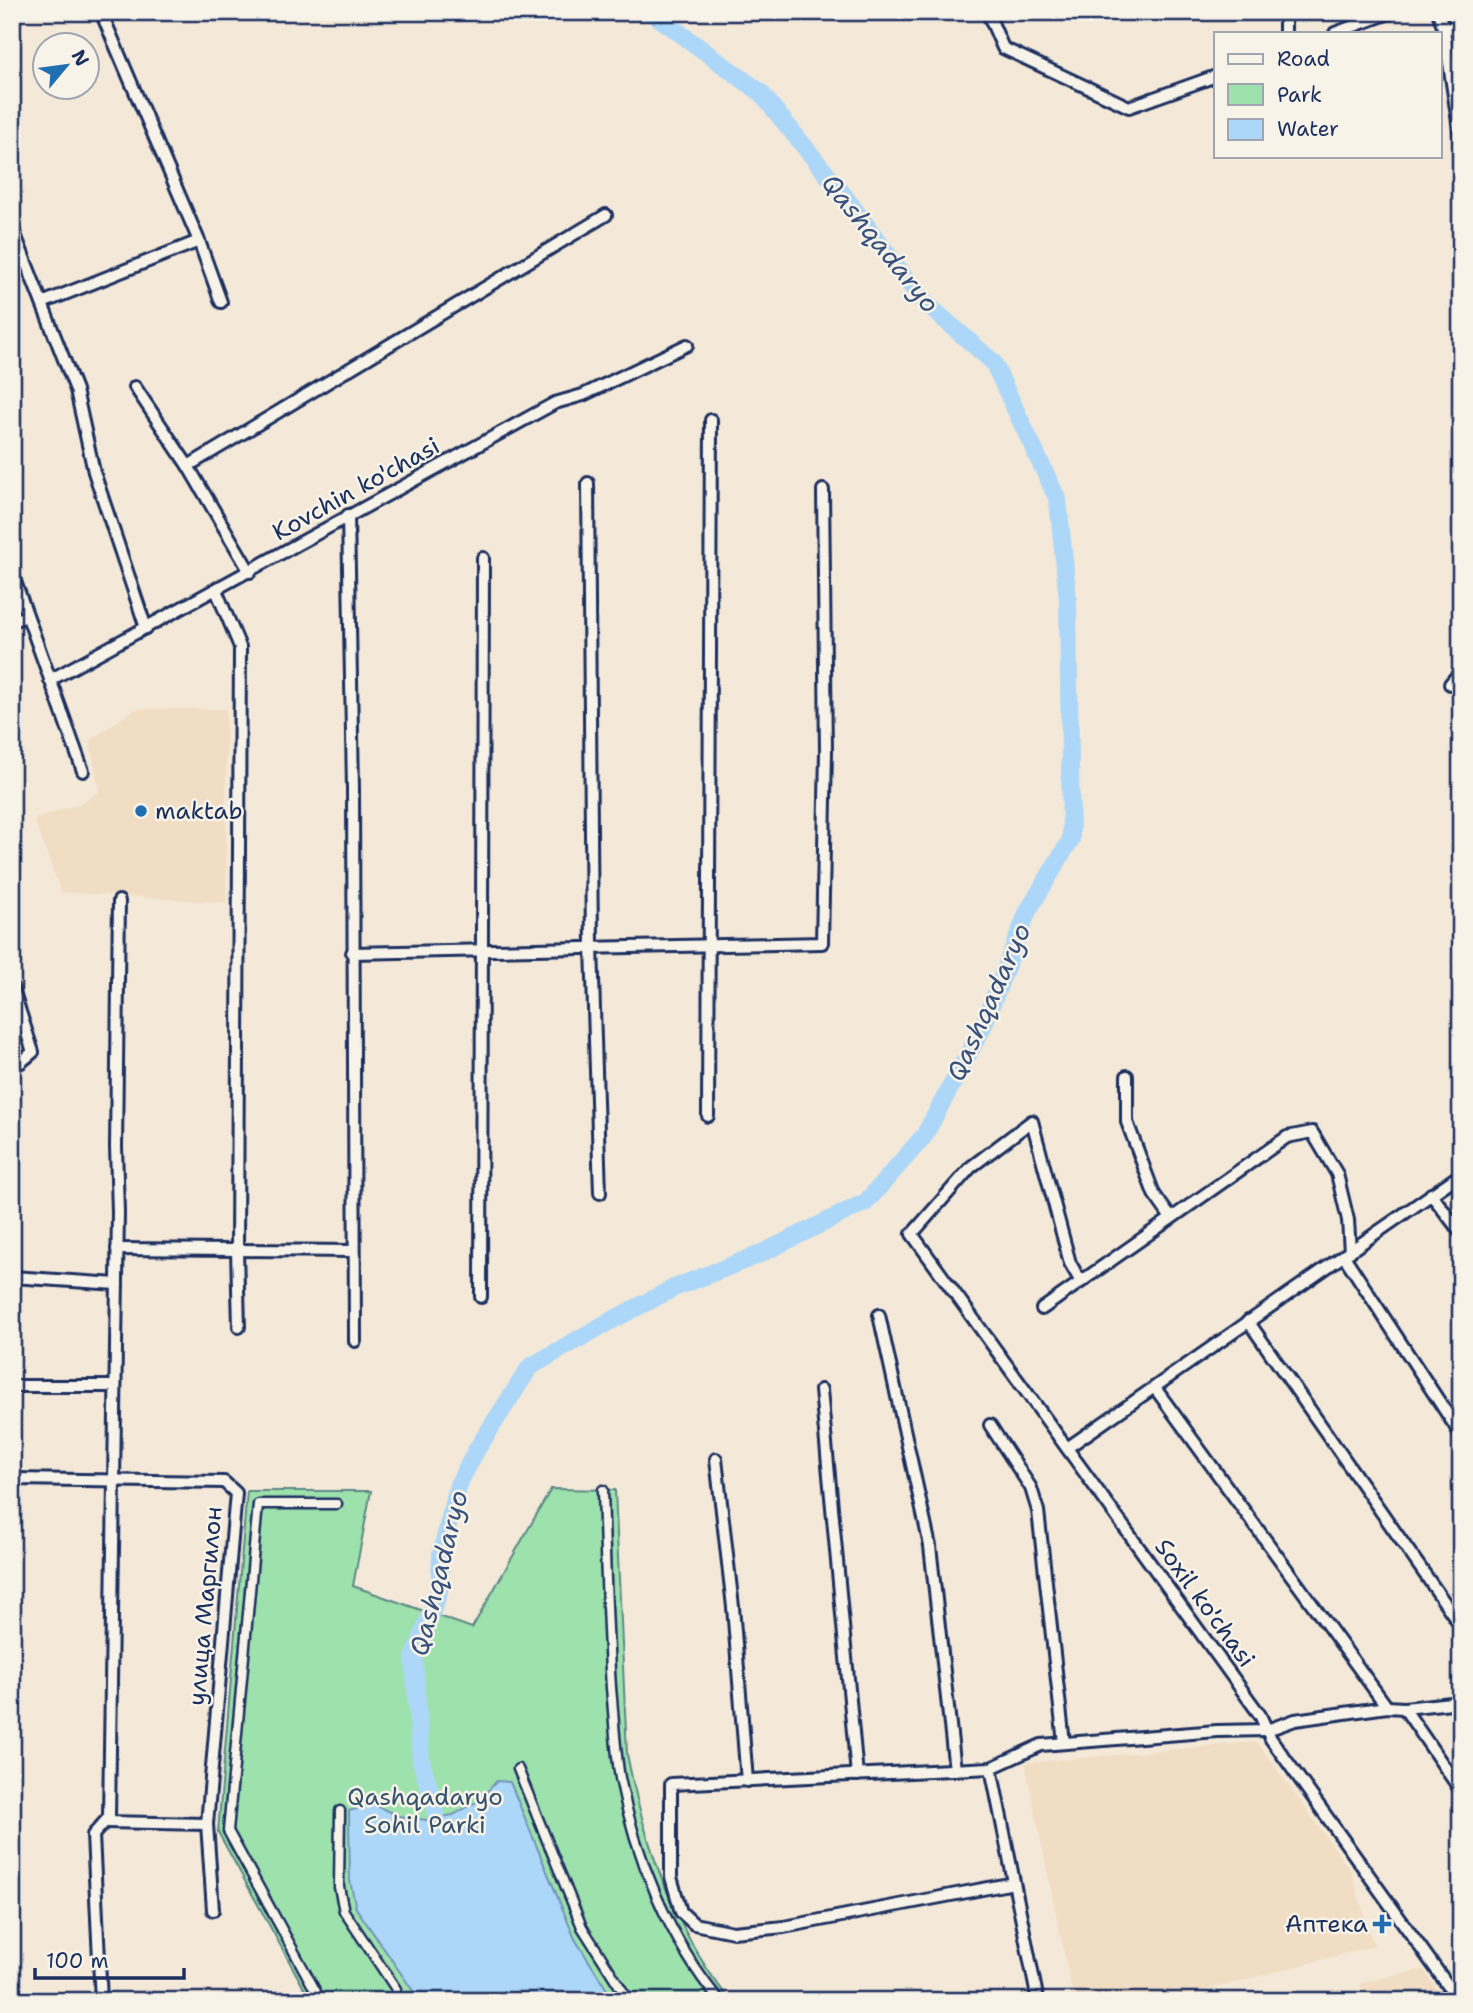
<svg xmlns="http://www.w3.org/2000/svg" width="1473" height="2013" viewBox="0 0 1473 2013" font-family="'Shantell Sans',sans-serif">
  <rect width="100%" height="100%" fill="#f4e9d8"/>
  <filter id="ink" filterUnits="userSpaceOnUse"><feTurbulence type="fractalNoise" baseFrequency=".0143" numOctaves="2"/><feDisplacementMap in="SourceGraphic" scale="14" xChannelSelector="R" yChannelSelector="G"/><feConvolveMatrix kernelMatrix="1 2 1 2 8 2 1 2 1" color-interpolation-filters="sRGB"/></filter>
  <g filter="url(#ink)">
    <!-- built -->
    <g fill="#f0ddc4">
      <polygon points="135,709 226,709 226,903 61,892 34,819 79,804 99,792 90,740"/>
      <polygon points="1257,1742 1351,1871 1374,1946 1176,1998 1176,2001 1074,2001 1025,1763"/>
      <polygon points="1423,1969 1445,2001 1364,2001 1360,1983"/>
    </g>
    <!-- green -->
    <path fill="#9de1ad" stroke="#5c8886" stroke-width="2" d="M 551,1489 L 615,1490 L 627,1754 C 644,1840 674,1933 731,2001 L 311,2001 L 218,1832 L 247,1491 L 371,1491 L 353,1586 L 472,1628 Z"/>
    <!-- water -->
    <polygon fill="#add7f8" stroke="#7394ba" stroke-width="2" points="497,1781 510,1782 575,1939 614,2001 420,2001 356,1908 350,1881 349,1811 373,1804 398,1816 426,1820 453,1815 478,1801"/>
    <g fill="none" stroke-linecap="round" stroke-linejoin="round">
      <!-- river -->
      <polyline stroke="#add7f8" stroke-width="18" points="439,1840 435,1807 421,1761 414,1659 439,1592 441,1554 458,1485 477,1449 530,1367 601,1326 674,1288 758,1255 866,1202 924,1136 982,1029 1028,911 1071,839 1068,600 1058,500 993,362 921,299 846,198 760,92 651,12"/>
      <defs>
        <g id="pedestrian">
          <path d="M 603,1490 C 605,1556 607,1622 611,1688 C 614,1717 615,1749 620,1778 C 635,1855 669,1941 720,2001"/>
          <polyline points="518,1769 582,1927 629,2001"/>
          <polyline points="340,1811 339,1887 344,1911 396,1989"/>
          <polyline points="321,2001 228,1831 258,1504 337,1504"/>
        </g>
        <g id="minor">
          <polyline points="101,12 199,241 221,302"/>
          <polyline points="985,12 990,18 1003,48 1129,107 1216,76"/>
          <polyline points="1285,12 1285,33"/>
          <polyline points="1438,12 1444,30 1461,142"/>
          <polyline points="1444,30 1461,24"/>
          <polyline points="1335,33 1392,12"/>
          <polyline points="12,227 76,390 94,472 146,628"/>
          <polyline points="42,303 199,241"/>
          <polyline points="135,387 188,466 250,572"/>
          <polyline points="188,466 606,215"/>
          <polyline points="588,483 592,947 600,1193"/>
          <polyline points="348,515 353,789 355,1341"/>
          <polyline points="12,573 83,771"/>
          <polyline points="216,590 240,647 237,1250 239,1327"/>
          <polyline points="12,621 27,616"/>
          <polyline points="50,680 555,403 583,395 687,345"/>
          <polyline points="1450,684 1461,671"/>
          <polyline points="352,953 822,943 826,752 823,490"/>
          <polyline points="12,987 33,1052 21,1062 12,1060"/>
          <polyline points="1127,1076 1127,1122 1154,1194 1171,1218"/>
          <polyline points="708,1116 711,420"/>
          <polyline points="1431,1194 1461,1233"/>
          <polyline points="117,1249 354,1251"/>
          <polyline points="1344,1256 1461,1435"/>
          <polyline points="12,1277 117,1284"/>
          <polyline points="1081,1282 1070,1263 1032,1121 971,1167 912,1234 1260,1715 1271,1739 1459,2001"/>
          <polyline points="481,1297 483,558"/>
          <polyline points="1042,1309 1287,1137 1312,1132 1337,1174 1348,1220 1350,1252"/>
          <polyline points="879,1315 930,1546 955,1770"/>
          <polyline points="1248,1321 1461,1626"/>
          <polyline points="12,1386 115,1386"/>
          <polyline points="1155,1388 1387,1707"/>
          <polyline points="821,1390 857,1775"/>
          <polyline points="990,1425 1031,1488 1038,1511 1064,1743"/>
          <polyline points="1067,1448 1461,1174"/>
          <polyline points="716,1459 733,1607 747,1781"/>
          <polyline points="12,1479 224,1482 236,1493 207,1824 213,1910"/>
          <polyline points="1404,1708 1461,1791"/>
          <polyline points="991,1768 1038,2001"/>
          <polyline points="105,1822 207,1824"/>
          <polyline points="1014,1883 784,1927 733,1932 694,1924 681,1912 671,1877 671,1784 991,1768 1041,1745 1217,1731 1267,1730 1295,1720 1387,1707 1404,1708 1461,1702"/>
          <polyline points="101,2001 93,1835 109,1817 118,1212 116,1147 119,901"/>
        </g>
      </defs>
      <!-- pedestrian casing -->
      <use href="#pedestrian" stroke="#1b2f5e" stroke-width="13"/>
      <!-- minor casing -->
      <use href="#minor" stroke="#1b2f5e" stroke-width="16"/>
      <!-- pedestrian -->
      <use href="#pedestrian" stroke="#f7f3e8" stroke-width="8"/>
      <!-- minor -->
      <use href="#minor" stroke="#f7f3e8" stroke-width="10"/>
    </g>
  </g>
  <!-- markers -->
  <g fill="#1f6fb2" stroke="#f7f3e8" stroke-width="2.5">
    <circle cx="141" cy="811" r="7"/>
    <path d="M1378.5 1913.5h7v7h7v7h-7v7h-7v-7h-7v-7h7z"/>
  </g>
  <g text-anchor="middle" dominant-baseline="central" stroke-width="5" stroke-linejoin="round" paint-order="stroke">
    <!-- street labels -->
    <g font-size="24" fill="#1b2f5e" stroke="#f7f3e8">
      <text transform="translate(356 489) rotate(-29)">Kovchin ko'chasi</text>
      <text transform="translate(1205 1603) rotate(54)">Soxil ko'chasi</text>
      <text transform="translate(205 1606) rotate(-85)">улица Маргилон</text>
    </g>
    <!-- poi labels -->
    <g font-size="24" fill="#1b2f5e" stroke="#f7f3e8" text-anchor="start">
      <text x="155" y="811">maktab</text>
      <text x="1368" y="1924" text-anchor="end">Аптека</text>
    </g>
    <!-- park labels -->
    <g font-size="24" fill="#35536e" stroke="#f7f3e8">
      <text x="425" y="1797">Qashqadaryo<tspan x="425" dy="28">Sohil Parki</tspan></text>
    </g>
    <!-- water labels -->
    <g font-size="26" font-style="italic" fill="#38517d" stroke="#f7f3e8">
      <text transform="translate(881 243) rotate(51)">Qashqadaryo</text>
      <text transform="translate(988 1002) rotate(-66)">Qashqadaryo</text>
      <text transform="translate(438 1573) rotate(-76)">Qashqadaryo</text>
    </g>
  </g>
  <!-- margin -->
  <rect width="1473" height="2013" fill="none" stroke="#f7f3e8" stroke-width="42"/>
  <rect x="21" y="21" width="1431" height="1971" fill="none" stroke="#1b2f5e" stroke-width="2.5" filter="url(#ink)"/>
  <!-- legend -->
  <rect x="1214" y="32" width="228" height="126" fill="#f7f3e8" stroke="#9fa5b1" stroke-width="2"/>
  <rect x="1228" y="54" width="35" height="10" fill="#f7f3e8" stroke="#9fa5b1" stroke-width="2"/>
  <text x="1277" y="66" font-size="21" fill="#1b2f5e">Road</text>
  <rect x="1228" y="84" width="35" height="21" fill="#9de1ad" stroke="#9fa5b1" stroke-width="2"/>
  <text x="1277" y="102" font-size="21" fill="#1b2f5e">Park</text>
  <rect x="1228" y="119" width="35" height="21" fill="#add7f8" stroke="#9fa5b1" stroke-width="2"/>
  <text x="1277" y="136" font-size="21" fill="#1b2f5e">Water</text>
  <!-- north arrow -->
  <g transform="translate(66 66) rotate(61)"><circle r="33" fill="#f7f3e8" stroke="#9fa5b1" stroke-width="2"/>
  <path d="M0-5L12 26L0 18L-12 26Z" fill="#1f6fb2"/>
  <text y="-10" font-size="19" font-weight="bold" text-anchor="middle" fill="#1b2f5e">N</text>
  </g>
  <!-- scale -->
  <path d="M35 1968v10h149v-10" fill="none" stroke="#1b2f5e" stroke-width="3.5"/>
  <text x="46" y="1968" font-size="21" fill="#1b2f5e" stroke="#f7f3e8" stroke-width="5" paint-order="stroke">100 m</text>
</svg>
